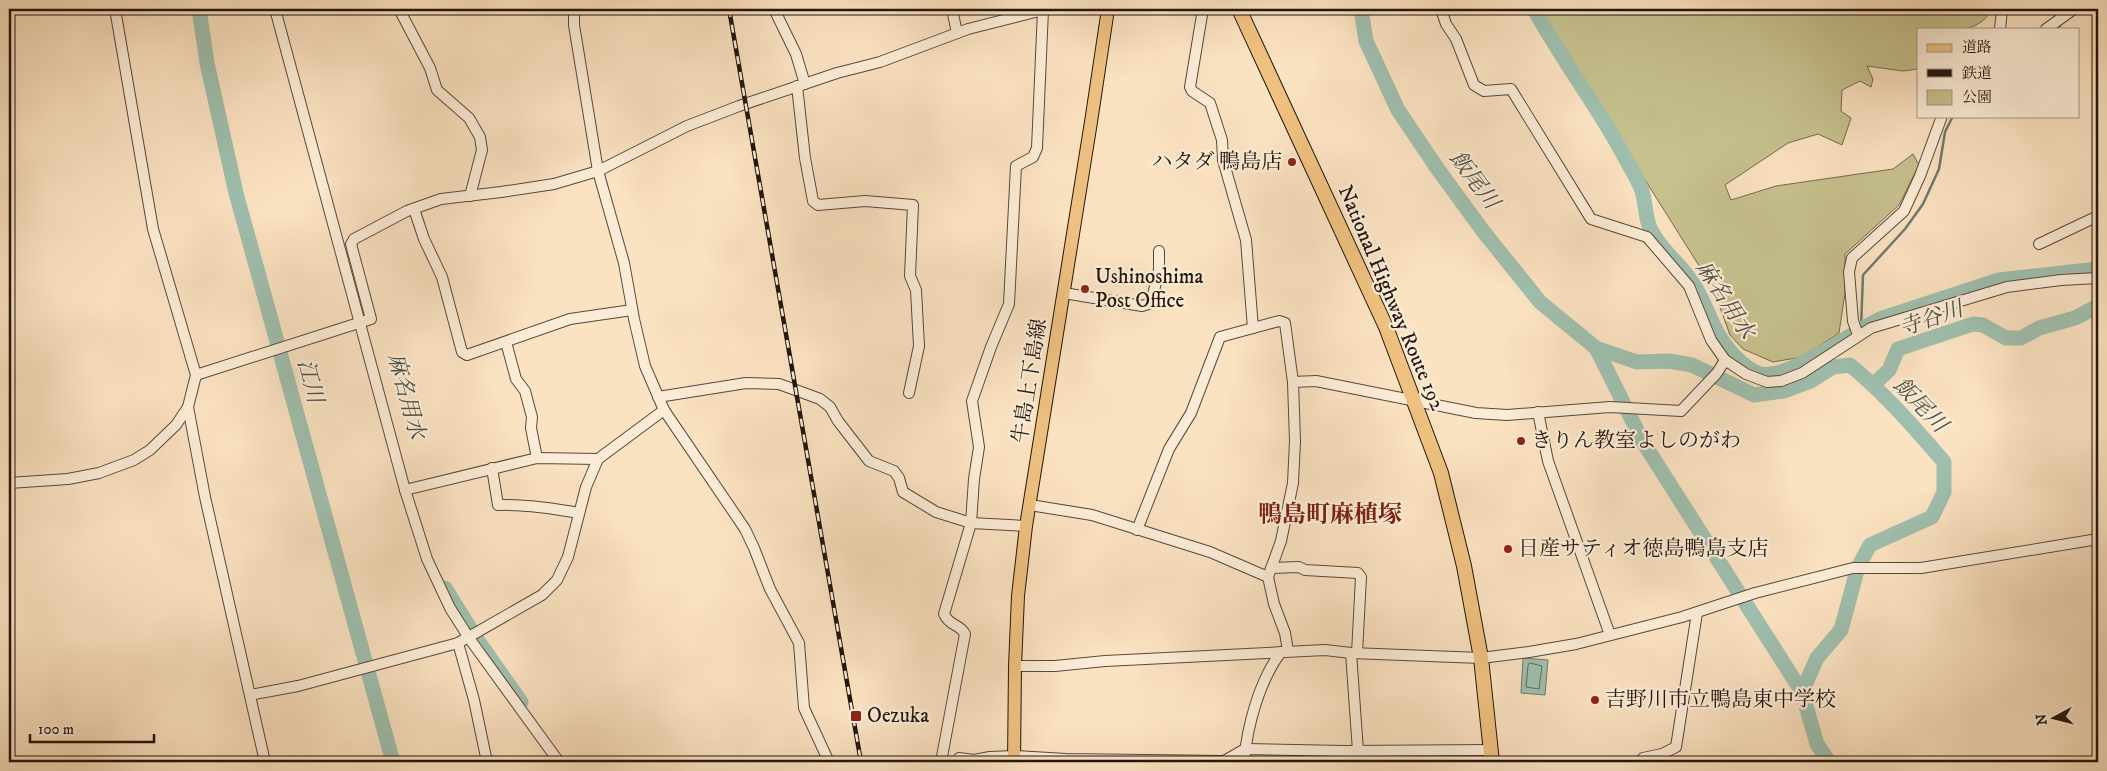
<svg xmlns="http://www.w3.org/2000/svg" width="2107" height="771" viewBox="0 0 2107 771" font-family="'IM FELL DW Pica','Noto Serif JP',serif">
  <rect width="100%" height="100%" fill="#fbe2c1"/>
  <filter id="stains"><feTurbulence type="fractalNoise" baseFrequency=".004" numOctaves="4"/><feColorMatrix values="0 0 0 0 .2 0 0 0 0 .09 0 0 0 0 .02 0 0 0 .5 -.17"/></filter>
  <radialGradient id="worn" r=".72"><stop offset=".6" stop-color="#630" stop-opacity="0"/><stop offset="1" stop-color="#630" stop-opacity=".3"/></radialGradient>
  <!-- green -->
  <path fill="#c6c18e" stroke="#746b4d" d="M 1540,9 L 1992,9 C 1977,37 1946,29 1918,29 L 1918,69 L 1903,71 L 1867,66 L 1873,79 L 1871,87 L 1860,81 L 1842,90 L 1841,111 L 1851,118 L 1842,145 L 1818,134 L 1788,143 L 1725,185 L 1731,200 L 1776,186 L 1893,169 L 1913,154 L 1919,165 L 1899,205 L 1845,254 L 1845,293 L 1839,333 L 1802,357 L 1773,362 L 1743,349 L 1730,335 L 1713,288 L 1559,43 Z"/>
  <!-- water -->
  <polygon fill="#9fbfae" stroke="#6d7b6d" points="1523,658 1548,660 1545,695 1521,693"/>
  <g fill="none" stroke-linecap="round" stroke-linejoin="round">
    <!-- shore -->
    <polygon stroke="#606a5d" stroke-width="1" points="1530,663 1542,666 1539,689 1526,687 1528,666"/>
    <!-- stream -->
    <g stroke="#6d7b6d" stroke-width="2.5">
      <polyline points="2058,29 2062,22"/>
      <polyline points="1861,327 1863,275 1905,229 1923,204 1939,169 1945,132 1953,116"/>
    </g>
    <!-- river -->
    <g stroke="#9fbfae" stroke-width="15">
      <polyline points="199,9 207,63 236,193 393,762"/>
      <path d="M 1361,9 L 1366,41 L 1398,110 L 1437,168 L 1483,231 L 1540,302 L 1596,348 L 1637,362 L 1669,361 L 1692,365 L 1754,395 L 1784,391 L 1811,381 L 1833,367 L 1850,365 C 1885,394 1914,427 1944,462 L 1944,492 L 1932,517 L 1870,545 L 1858,567 L 1841,630 L 1817,658 L 1802,692"/>
      <path d="M 1534,9 C 1561,59 1596,104 1623,154 C 1629,166 1638,179 1642,191 C 1646,203 1645,217 1650,228 C 1660,250 1682,265 1694,285 C 1706,304 1712,328 1726,346 C 1733,356 1749,371 1761,374 C 1788,380 1852,332 1880,319 L 1999,280 L 2098,269"/>
      <polyline points="1596,348 1643,442 1802,692 1817,744 1829,762"/>
      <polyline points="1873,385 1889,370 1898,349 1973,324 1983,325 2006,338 2021,338 2039,328 2075,318 2098,306"/>
      <polyline points="445,588 476,638 521,702"/>
    </g>
    <defs>
      <g id="minor">
        <polyline points="275,9 405,490 427,559 450,608 469,638 559,762"/>
        <polyline points="399,9 430,68 437,90 469,118 480,137 482,150 470,196"/>
        <polyline points="574,9 574,25 598,171 624,263 634,319 645,366 664,410 745,529 754,548 770,589 799,643 804,708 829,762"/>
        <polyline points="774,9 796,54 805,84"/>
        <polyline points="952,9 957,33"/>
        <polyline points="1203,9 1190,87 1192,91 1210,103 1222,140 1223,160 1246,240 1253,328"/>
        <polyline points="1441,9 1446,24 1456,39 1474,85 1484,91 1511,89 1591,219 1647,237 1689,286 1711,340 1725,360 1746,374 1767,382 1781,381 1802,373 1871,328 2007,287 2061,280 2098,278"/>
        <polyline points="2000,29 2002,9"/>
        <polyline points="2046,29 2074,9"/>
        <polyline points="797,86 805,158 813,201 818,205 865,201 913,205 910,276 916,290 919,346 909,393"/>
        <polyline points="414,209 424,239 442,277 462,352 467,355 570,319 632,310"/>
        <polyline points="2039,244 2098,216"/>
        <polyline points="1064,293 1142,306 1151,303 1159,270 1159,251"/>
        <polyline points="1858,335 1853,321 1849,272 1852,258 1904,211 1920,176 1942,116"/>
        <polyline points="506,342 516,379 525,391 532,417 531,428 537,458"/>
        <polyline points="196,375 371,319 351,244 354,239 407,211 441,199 501,192 554,184 598,171 687,126 739,106 837,73 880,62 968,29 1047,9"/>
        <polyline points="658,397 746,383 779,384 801,392 820,399 830,407 838,421 869,461 894,471 899,478 903,492 936,512 971,523 1026,526"/>
        <polyline points="188,407 205,497 265,762"/>
        <polyline points="1538,412 1548,461 1610,635"/>
        <path d="M 492,468 L 498,505 C 526,504 552,508 579,513"/>
        <polyline points="9,483 68,479 99,473 134,460 150,450 176,425 188,407 196,375 153,229 115,9"/>
        <polyline points="405,490 537,458 598,459"/>
        <polyline points="1030,505 1092,515 1210,552 1268,577"/>
        <polyline points="1137,530 1169,449 1191,413 1220,337 1279,321 1285,323 1293,382"/>
        <polyline points="1271,568 1299,567 1305,570 1358,573 1361,577 1357,653"/>
        <polyline points="458,643 474,700 487,762"/>
        <polyline points="1288,651 1285,633 1274,604 1268,577 1281,541 1293,483 1295,441 1293,382 1316,381 1476,413 1507,415 1610,407 1681,411 1717,373 1725,360"/>
        <polyline points="1351,653 1358,751"/>
        <polyline points="1015,666 1055,666 1105,661 1325,650 1351,653 1481,658 1529,652 1576,644 1682,617 1755,593 1853,568 1921,568 2098,539"/>
        <polyline points="250,695 298,686 458,643 542,595 557,580 568,557 586,487 598,459 664,410"/>
        <path d="M 941,762 L 965,634 C 959,623 950,627 944,614 L 971,523 L 974,479 L 979,447 L 972,401 L 991,347 L 1009,304 L 1016,166 L 1033,157 L 1037,148 L 1043,10"/>
        <polyline points="956,762 959,758 974,760 990,757 1015,756 1066,759 1224,761 1245,749 1345,751 1491,750"/>
        <path d="M 1244,762 C 1247,727 1259,681 1281,652"/>
        <polyline points="1642,762 1643,758 1662,754 1676,747 1697,613"/>
      </g>
      <polyline id="major" points="1014,762 1015,666 1018,596 1026,526 1091,122 1108,9"/>
      <polyline id="highway" points="1239,9 1386,327 1441,473 1464,566 1481,658 1492,762"/>
    </defs>
    <!-- minor casing -->
    <use href="#minor" stroke="#584839" stroke-width="12"/>
    <!-- major casing -->
    <use href="#major" stroke="#21150c" stroke-width="14"/>
    <!-- highway casing -->
    <use href="#highway" stroke="#21150c" stroke-width="16"/>
    <!-- minor -->
    <use href="#minor" stroke="#fcecd7" stroke-width="10"/>
    <!-- major -->
    <use href="#major" stroke="#eec180" stroke-width="12"/>
    <!-- highway -->
    <use href="#highway" stroke="#eec180" stroke-width="14"/>
    <defs>
      <polyline id="rail" points="729,9 861,762"/>
    </defs>
    <!-- rail casing -->
    <use href="#rail" stroke="#21150c" stroke-width="4.5"/>
    <!-- rail -->
    <use href="#rail" stroke="#fcecd7" stroke-width="2.5" stroke-dasharray="8" stroke-linecap="butt"/>
  </g>
  <!-- markers -->
  <g fill="#8f2418" stroke="#fcecd7" stroke-width="2">
    <circle cx="1292" cy="162" r="5"/>
    <circle cx="1085" cy="289" r="5"/>
    <circle cx="1521" cy="441" r="5"/>
    <circle cx="1508" cy="549" r="5"/>
    <circle cx="1595" cy="700" r="5"/>
    <rect x="850" y="710" width="12" height="12" rx="2.5"/>
  </g>
  <g text-anchor="middle" dominant-baseline="central" stroke-width="4.5" stroke-linejoin="round" paint-order="stroke">
    <!-- poi labels -->
    <g font-size="21" fill="#21150c" stroke="#fcecd7" text-anchor="start">
      <text x="1282" y="162" text-anchor="end">ハタダ 鴨島店</text>
      <text x="1095" y="277">Ushinoshima<tspan x="1095" dy="24">Post Office</tspan></text>
      <text x="1531" y="441">きりん教室よしのがわ</text>
      <text x="1518" y="549">日産サティオ徳島鴨島支店</text>
      <text x="1605" y="700">吉野川市立鴨島東中学校</text>
      <text x="867" y="716">Oezuka</text>
    </g>
    <!-- street labels -->
    <g font-size="21" fill="#21150c" stroke="#fcecd7">
      <text transform="translate(1391 298) rotate(67)">National Highway Route 192</text>
      <text transform="translate(1030 381) rotate(-81)">牛島上下島線</text>
    </g>
    <!-- water labels -->
    <g font-size="22" font-style="italic" fill="#4d5045" stroke="#fcecd7">
      <text transform="translate(1474 180) rotate(53)">飯尾川</text>
      <text transform="translate(1725 300) rotate(57)">麻名用水</text>
      <text transform="translate(1931 319) rotate(-19)">寺谷川</text>
      <text transform="translate(310 381) rotate(75)">江川</text>
      <text transform="translate(406 396) rotate(75)">麻名用水</text>
      <text transform="translate(1920 405) rotate(46)">飯尾川</text>
    </g>
    <!-- quarter labels -->
    <g font-size="24" font-weight="bold" fill="#7a1f14" stroke="#fcecd7">
      <text x="1330" y="515">鴨島町麻植塚</text>
    </g>
  </g>
  <!-- margin -->
  <rect width="2107" height="771" fill="none" stroke="#fbe2c1" stroke-width="30"/>
  <rect x="10" y="10" width="2087" height="751" fill="none" stroke="#21150c" stroke-width="2.5"/>
  <rect x="15" y="15" width="2077" height="741" fill="none" stroke="#21150c"/>
  <!-- legend -->
  <rect x="1917" y="28" width="162" height="90" fill="#fcecd7" stroke="#a49686"/>
  <rect x="1927" y="44" width="25" height="8" fill="#eec180" stroke="#a49686"/>
  <text x="1962" y="52" font-size="15" fill="#21150c">道路</text>
  <rect x="1927" y="69" width="25" height="8" fill="#21150c" stroke="#a49686"/>
  <text x="1962" y="78" font-size="15" fill="#21150c">鉄道</text>
  <rect x="1927" y="90" width="25" height="15" fill="#c6c18e" stroke="#a49686"/>
  <text x="1962" y="102" font-size="15" fill="#21150c">公園</text>
  <!-- north arrow -->
  <g transform="translate(2054 718) rotate(263)" stroke="#fcecd7" stroke-width="4" paint-order="stroke">
  <path d="M0-4L9 19L0 12L-9 19Z" fill="#21150c"/>
  <text y="-8" font-size="14" font-weight="bold" text-anchor="middle" fill="#21150c">N</text>
  </g>
  <!-- scale -->
  <path d="M30 734v8h124v-8" fill="none" stroke="#21150c" stroke-width="2.5"/>
  <text x="38" y="734" font-size="15" fill="#21150c" stroke="#fcecd7" stroke-width="4" paint-order="stroke">100 m</text>
  <rect width="100%" height="100%" filter="url(#stains)"/>
  <rect width="100%" height="100%" fill="url(#worn)"/>
</svg>
